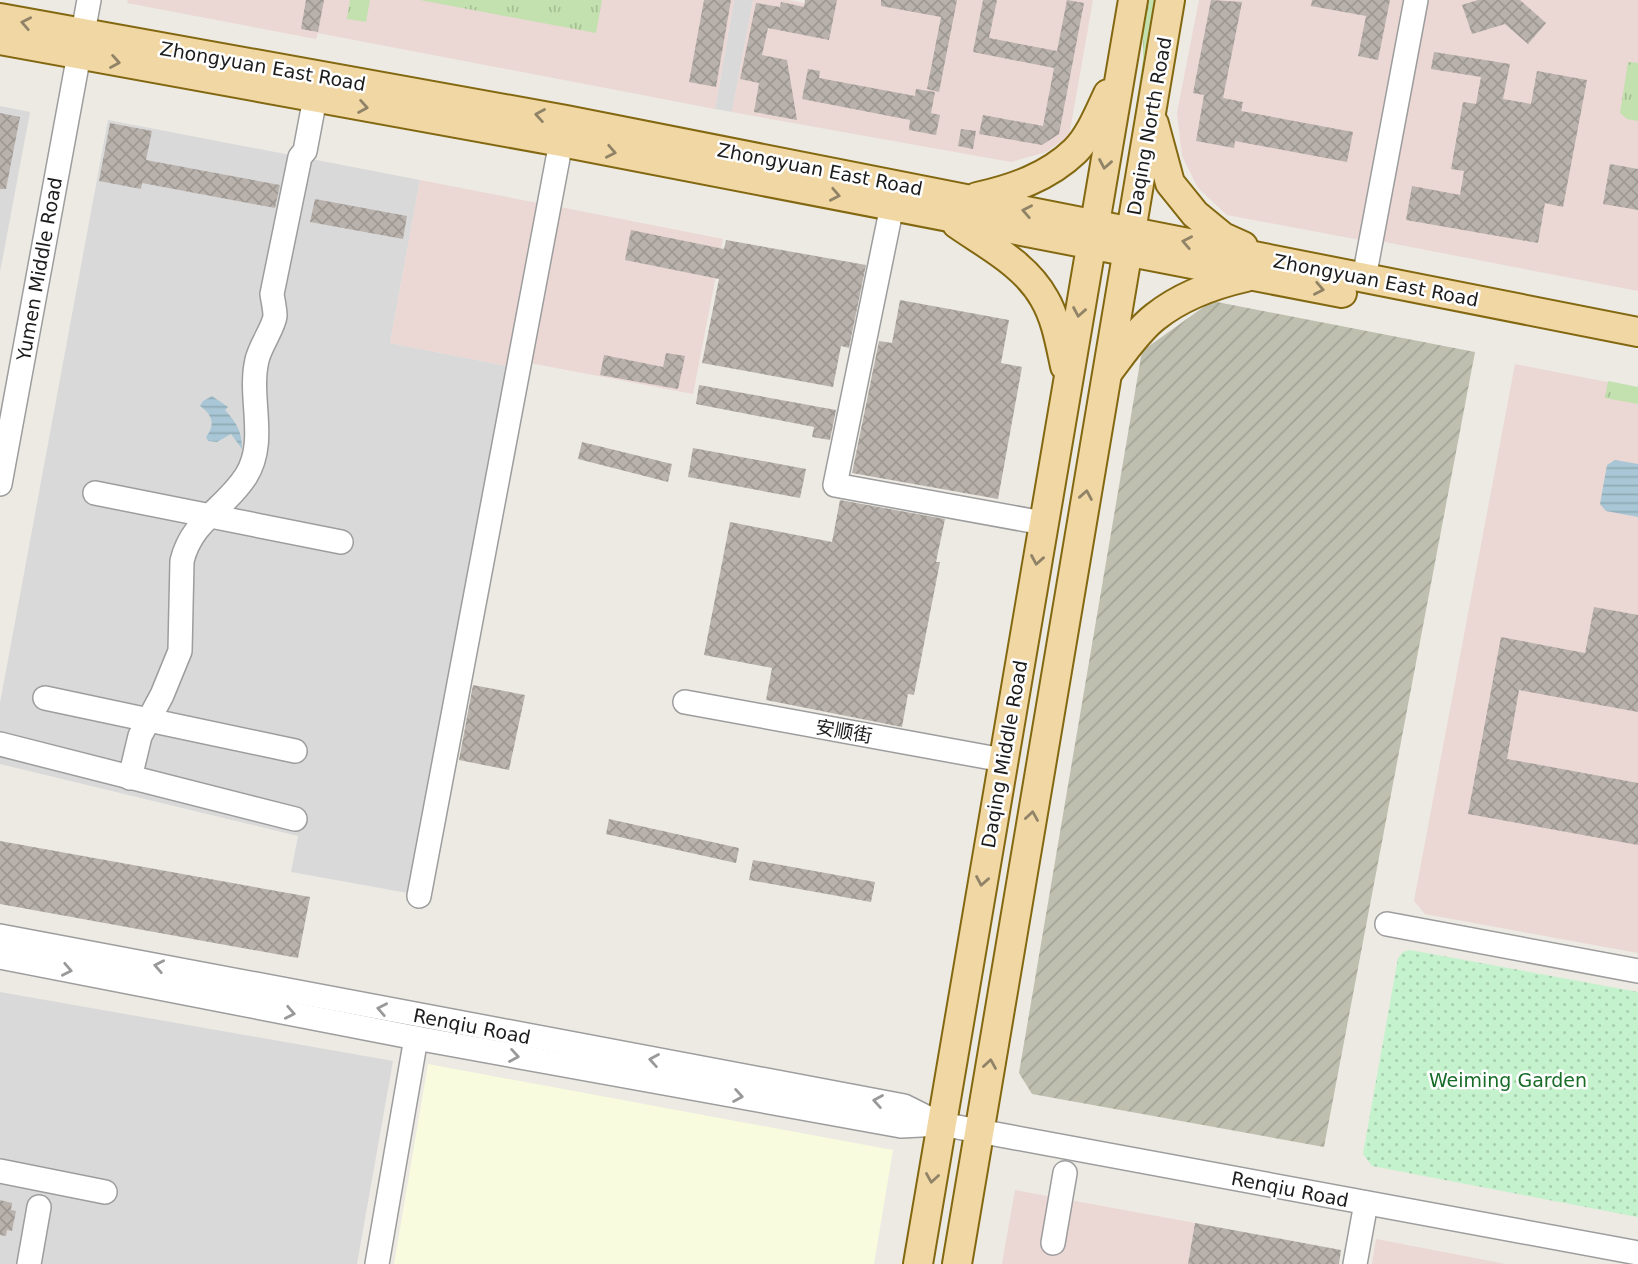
<svg xmlns="http://www.w3.org/2000/svg" width="1638" height="1264" viewBox="0 0 1638 1264" font-family="'DejaVu Sans','Noto Sans SC',sans-serif">
  <defs>
    <pattern id="construction-furrows" width="10" height="10" patternUnits="userSpaceOnUse" patternTransform="scale(1.75)"><rect width="10" height="10" fill="#bebfaf"/><path d="M-1 1l2-2M0 10L10 0M9 11l2-2" fill="none" stroke="#a3a496"/></pattern>
    <pattern id="grass-tufts" width="24" height="20" patternUnits="userSpaceOnUse" patternTransform="scale(1.75)"><rect width="24" height="20" fill="#c2e1ae"/><path d="M3 7l-1-3M5 7V3M7 7l1-3M15 17l-1-3M17 17v-4M19 17l1-3" fill="none" stroke="#a6c095"/></pattern>
    <pattern id="park-dots" width="8" height="8" patternUnits="userSpaceOnUse" patternTransform="scale(1.75)"><rect width="8" height="8" fill="#c4f2cc"/><path d="M2 2h.1M6 6h.1" fill="none" stroke="#a8cfaf" stroke-width="1.8" stroke-linecap="round"/></pattern>
    <pattern id="water-rules" width="6" height="5" patternUnits="userSpaceOnUse" patternTransform="scale(1.75)"><rect width="6" height="5" fill="#a8c6d5"/><path d="M0 2.5h6" fill="none" stroke="#90aab6"/></pattern>
    <pattern id="building-cross-hatch" width="8" height="8" patternUnits="userSpaceOnUse" patternTransform="scale(1.75)"><rect width="8" height="8" fill="#b9b2ac"/><path d="M0 0l8 8M0 8l8-8" fill="none" stroke="#9e9893"/></pattern>
  </defs>
  <rect width="100%" height="100%" fill="#eceae3"/>
  <!-- residential -->
  <g fill="#dad9d9">
    <polygon points="734,0 753,0 732,112 715,109"/>
    <polygon points="0,106 30,112 0,272"/>
    <polygon points="108,120 420,180 390,343 507,366 408,893 291,872 298,836 0,764 0,703"/>
    <polygon points="0,992 393,1061 357,1264 0,1264"/>
  </g>
  <!-- commercial -->
  <g fill="#ebd7d3">
    <polygon points="128,0 734,0 715,109 318,33 316,39 127,3"/>
    <polygon points="753,0 789,0 813,5 814,0 1093,0 1069,136 1046,152 1011,162 732,112"/>
    <polygon points="1199,0 1403,0 1360,240 1227,215 1198,188 1182,156 1177,113"/>
    <polygon points="1426,0 1638,0 1638,291 1380,241"/>
    <polygon points="420,180 538,203 507,366 390,343"/>
    <polygon points="560,207 723,239 693,394 530,363"/>
    <polygon points="1515,364 1638,388 1638,953 1425,914 1414,901"/>
    <polygon points="1015,1190 1195,1223 1188,1264 1002,1264"/>
    <polygon points="1376,1239 1506,1264 1372,1264"/>
  </g>
  <!-- education -->
  <polygon fill="#f8fbdd" points="428,1064 893,1150 874,1264 394,1264"/>
  <!-- construction -->
  <polygon fill="url(#construction-furrows)" points="1212,301 1475,352 1324,1147 1032,1094 1019,1073 1142,351"/>
  <!-- grass -->
  <g fill="url(#grass-tufts)">
    <polygon points="350,0 370,0 366,22 347,19"/>
    <polygon points="420,0 602,0 596,33"/>
    <polygon points="1146,0 1156,0 1128,162 1143,59 1143,15"/>
    <polygon points="1628,62 1638,63 1638,121 1627,119 1620,113"/>
    <polygon points="1608,381 1638,387 1638,404 1605,398"/>
  </g>
  <!-- park -->
  <polygon fill="url(#park-dots)" points="1410,950 1638,992 1638,1217 1372,1166 1363,1154 1398,958 1403,952"/>
  <!-- water -->
  <g fill="url(#water-rules)">
    <path d="M 212,396 L 228,407 L 225,410 C 237,423 242,432 242,449 L 231,434 L 217,442 L 208,441 L 206,437 C 216,425 212,414 200,406 L 203,401 Z"/>
    <polygon points="1615,460 1638,464 1638,517 1606,511 1600,504 1607,465"/>
  </g>
  <!-- building -->
  <g fill="url(#building-cross-hatch)">
    <polygon points="306,0 324,0 318,32 301,29"/>
    <polygon points="704,0 731,0 716,87 689,82"/>
    <polygon points="805,0 837,0 829,40 768,28 762,55 787,60 797,120 754,112 759,83 740,79 756,3 780,7 781,2 804,7"/>
    <polygon points="881,0 957,0 939,92 927,89 941,17 881,6"/>
    <polygon points="983,0 997,0 989,38 1057,51 1067,0 1084,3 1059,134 1042,145 979,134 983,115 1043,126 1054,68 973,52"/>
    <polygon points="1211,0 1242,2 1223,98 1243,102 1241,111 1353,132 1347,162 1235,141 1234,148 1196,141 1204,95 1193,93"/>
    <polygon points="1312,0 1390,0 1378,60 1358,56 1366,16 1311,6"/>
    <polygon points="1478,0 1520,0 1546,23 1528,44 1505,24 1472,34 1462,5"/>
    <polygon points="1434,52 1510,64 1503,99 1531,104 1537,71 1587,80 1563,207 1545,203 1538,243 1406,220 1412,186 1460,195 1464,171 1451,169 1463,102 1476,104 1481,77 1431,69"/>
    <polygon points="808,69 820,71 819,78 915,96 916,89 935,92 931,113 940,115 936,135 909,130 910,120 802,99"/>
    <polygon points="0,113 20,117 6,189 0,189"/>
    <polygon points="110,123 152,131 146,160 280,185 275,208 142,183 141,189 99,181"/>
    <polygon points="961,129 976,131 973,149 958,146"/>
    <polygon points="1610,164 1638,169 1638,210 1603,204"/>
    <polygon points="315,199 407,216 403,239 310,222"/>
    <polygon points="631,230 724,249 726,240 866,265 849,348 841,346 833,387 702,363 719,279 625,260"/>
    <polygon points="900,300 1009,320 1001,363 1022,367 998,499 852,473 879,341 892,343"/>
    <polygon points="666,353 685,356 678,389 600,375 604,355 663,367"/>
    <polygon points="699,385 836,410 830,440 812,437 814,427 696,404"/>
    <polygon points="582,442 672,464 668,482 578,459"/>
    <polygon points="693,448 806,469 800,498 688,477"/>
    <polygon points="840,500 945,519 936,562 940,562 914,695 908,694 902,727 766,700 772,668 704,655 730,522 832,542"/>
    <polygon points="1594,607 1638,615 1638,712 1519,690 1507,759 1638,783 1638,845 1468,814 1501,637 1585,653"/>
    <polygon points="473,685 525,695 509,770 459,760"/>
    <polygon points="609,819 739,848 736,863 606,834"/>
    <polygon points="0,841 310,897 298,958 0,904"/>
    <polygon points="753,860 875,882 871,902 749,880"/>
    <polygon points="0,1200 12,1203 11,1210 16,1211 12,1231 7,1230 6,1236 0,1235"/>
    <polygon points="1195,1223 1341,1250 1339,1264 1188,1264"/>
  </g>
  <g fill="none" stroke-linecap="round" stroke-linejoin="round">
    <defs>
      <g id="minor">
        <polyline points="892,206 835,485 1043,523"/>
        <polyline points="1364,278 1416,0"/>
        <polyline points="0,484 89,0"/>
        <polyline points="95,493 341,542"/>
        <polyline points="45,698 295,751"/>
        <polyline points="685,702 1003,760"/>
        <polyline points="0,744 295,819"/>
        <path d="M 130,778 L 140,736 L 162,695 L 180,651 L 182,561 C 192,520 225,509 246,476 C 268,441 248,398 257,360 C 260,346 274,327 275,316 C 275,309 273,301 272,294 L 300,157 L 305,151 L 315,98"/>
        <polyline points="419,896 561,142"/>
        <polyline points="1387,924 1638,971"/>
        <polyline points="0,936 904,1106 938,1123"/>
        <polyline points="0,957 416,1038 901,1126 941,1124 1638,1253"/>
        <polyline points="0,1171 105,1192"/>
        <polyline points="1053,1243 1065,1173"/>
        <polyline points="29,1264 39,1207"/>
        <polyline points="377,1264 416,1038"/>
        <polyline points="1355,1264 1366,1203"/>
      </g>
      <g id="major">
        <polyline points="0,18 566,120 1638,332"/>
        <polyline points="0,40 561,142 1342,293"/>
        <polyline points="1154,124 1170,183 1195,214 1223,237 1243,246"/>
        <path d="M 977,197 C 1013,189 1048,177 1075,151 C 1090,136 1099,113 1108,94"/>
        <path d="M 957,224 C 987,245 1025,264 1044,298 C 1056,318 1060,343 1065,366"/>
        <path d="M 1108,372 C 1122,354 1137,331 1155,317 C 1180,297 1215,284 1246,277"/>
        <polyline points="918,1264 1133,0"/>
        <polyline points="957,1264 1170,0"/>
      </g>
    </defs>
    <!-- minor casing -->
    <use href="#minor" stroke="#9d9d9d" stroke-width="26"/>
    <!-- major casing -->
    <use href="#major" stroke="#836811" stroke-width="32"/>
    <!-- minor -->
    <use href="#minor" stroke="#fff" stroke-width="23"/>
    <!-- major -->
    <use href="#major" stroke="#f0d7a4" stroke-width="28"/>
  </g>
  <!-- one-way arrows -->
  <defs><path id="oneway-chevron" d="M-2-3.5L2.5 0L-2 3.5" fill="none" stroke-width="1.6" stroke-linecap="round" stroke-linejoin="round" transform="scale(1.75)"/></defs>
  <g stroke="#918367">
    <use href="#oneway-chevron" transform="translate(26 23) rotate(-169)"/>
    <use href="#oneway-chevron" transform="translate(115 62) rotate(10)"/>
    <use href="#oneway-chevron" transform="translate(363 107) rotate(10)"/>
    <use href="#oneway-chevron" transform="translate(540 115) rotate(-170)"/>
    <use href="#oneway-chevron" transform="translate(611 152) rotate(11)"/>
    <use href="#oneway-chevron" transform="translate(1105 164) rotate(100)"/>
    <use href="#oneway-chevron" transform="translate(835 195) rotate(11)"/>
    <use href="#oneway-chevron" transform="translate(1027 211) rotate(-169)"/>
    <use href="#oneway-chevron" transform="translate(1187 242) rotate(-169)"/>
    <use href="#oneway-chevron" transform="translate(1319 289) rotate(11)"/>
    <use href="#oneway-chevron" transform="translate(1079 312) rotate(100)"/>
    <use href="#oneway-chevron" transform="translate(1086 495) rotate(-80)"/>
    <use href="#oneway-chevron" transform="translate(1037 560) rotate(100)"/>
    <use href="#oneway-chevron" transform="translate(1032 816) rotate(-81)"/>
    <use href="#oneway-chevron" transform="translate(982 881) rotate(100)"/>
    <use href="#oneway-chevron" transform="translate(990 1064) rotate(-81)"/>
    <use href="#oneway-chevron" transform="translate(932 1178) rotate(99)"/>
  </g>
  <g stroke="#999">
    <use href="#oneway-chevron" transform="translate(159 966) rotate(-169)"/>
    <use href="#oneway-chevron" transform="translate(67 970) rotate(11)"/>
    <use href="#oneway-chevron" transform="translate(382 1009) rotate(-169)"/>
    <use href="#oneway-chevron" transform="translate(290 1013) rotate(11)"/>
    <use href="#oneway-chevron" transform="translate(514 1056) rotate(10)"/>
    <use href="#oneway-chevron" transform="translate(654 1060) rotate(-170)"/>
    <use href="#oneway-chevron" transform="translate(738 1096) rotate(10)"/>
    <use href="#oneway-chevron" transform="translate(878 1101) rotate(-170)"/>
  </g>
  <g text-anchor="middle" dominant-baseline="central" stroke-width="5" stroke-linejoin="round" paint-order="stroke">
    <!-- street labels -->
    <g font-size="19" fill="#1c1c1c" stroke="#fff">
      <text transform="translate(263 66) rotate(10)">Zhongyuan East Road</text>
      <text transform="translate(1149 126) rotate(-80)">Daqing North Road</text>
      <text transform="translate(820 169) rotate(11)">Zhongyuan East Road</text>
      <text transform="translate(39 269) rotate(-80)">Yumen Middle Road</text>
      <text transform="translate(1376 280) rotate(11)">Zhongyuan East Road</text>
      <text transform="translate(844 731) rotate(10)">安顺街</text>
      <text transform="translate(1004 754) rotate(-80)">Daqing Middle Road</text>
      <text transform="translate(472 1026) rotate(11)">Renqiu Road</text>
      <text transform="translate(1290 1189) rotate(11)">Renqiu Road</text>
    </g>
    <!-- park labels -->
    <g font-size="19" fill="#176c27" stroke="#fff">
      <text x="1508" y="1080">Weiming Garden</text>
    </g>
  </g>
</svg>
